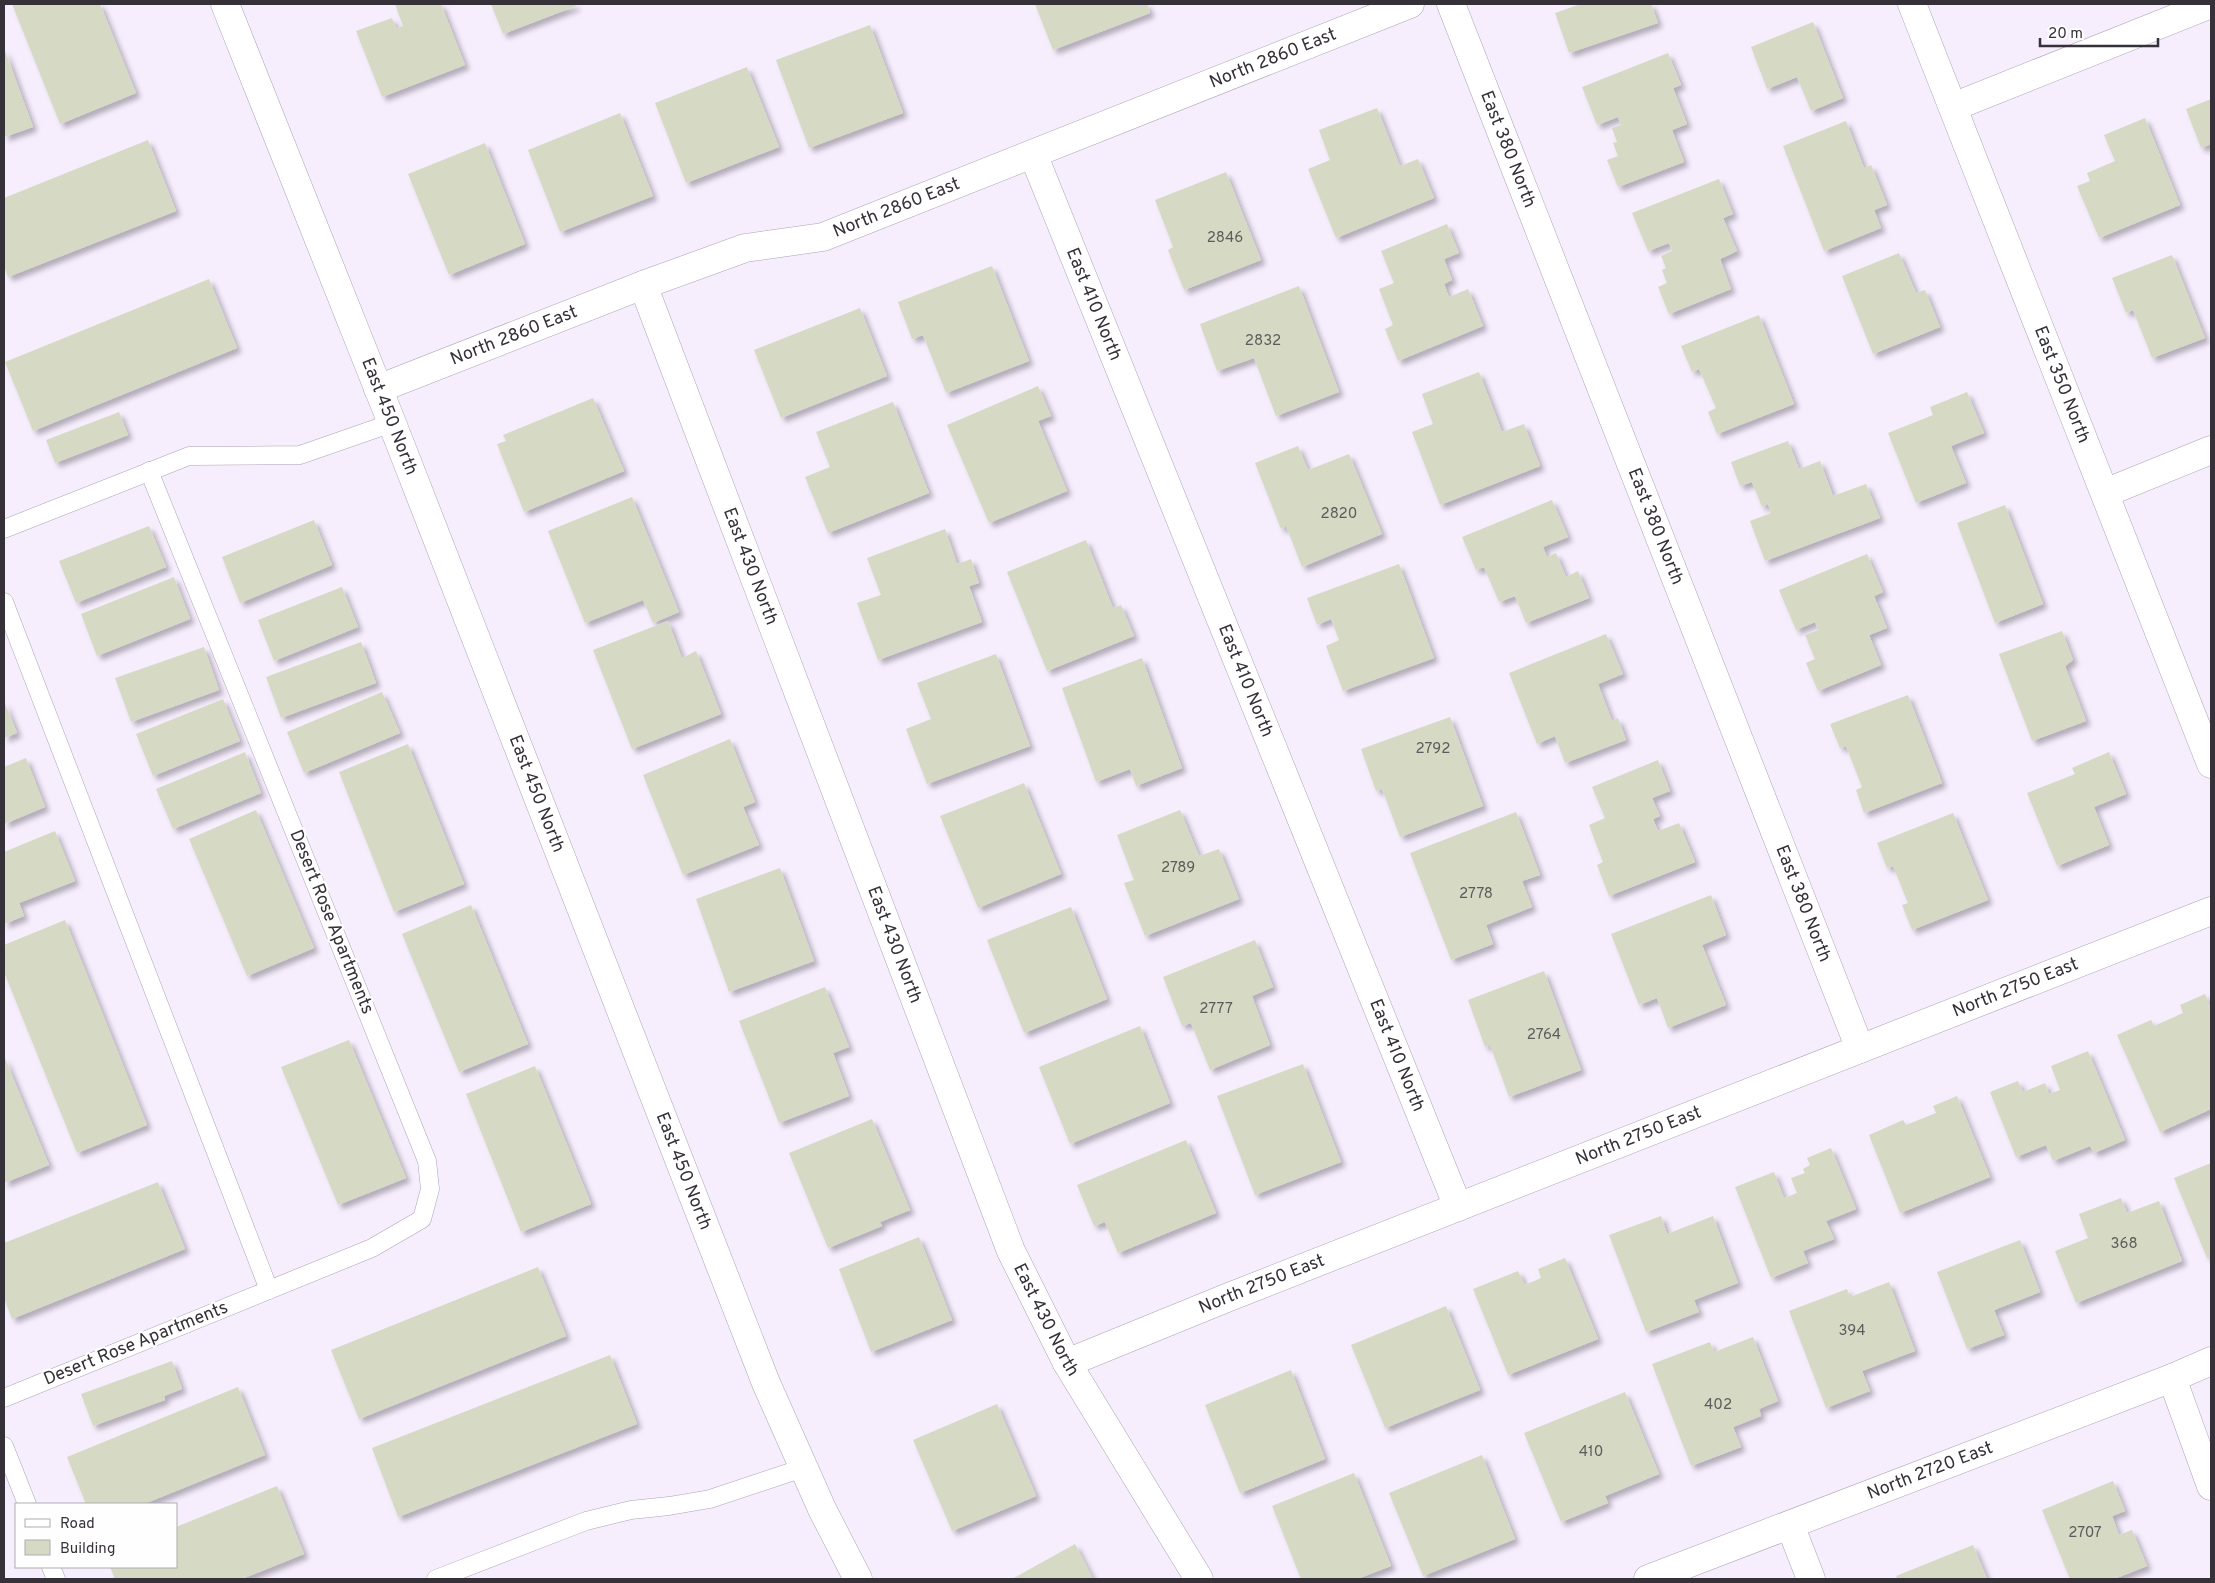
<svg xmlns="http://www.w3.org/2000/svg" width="2215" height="1583" viewBox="0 0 2215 1583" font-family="Overpass,sans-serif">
  <defs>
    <filter id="shadow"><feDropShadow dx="4.5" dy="4.5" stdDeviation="2.5" flood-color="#0004"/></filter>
  </defs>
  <rect width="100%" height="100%" fill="#f6edfd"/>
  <!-- building -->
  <g fill="#d6dac4" filter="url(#shadow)">
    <polygon points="12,4 100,4 136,93 60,124"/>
    <polygon points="395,4 441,4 465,65 382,97 356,31 392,18 396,28 403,26"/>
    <polygon points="491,4 575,4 576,6 503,34"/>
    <polygon points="1035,4 1147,4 1150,13 1053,50"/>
    <polygon points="1577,4 1651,4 1658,23 1569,53 1555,13 1578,5"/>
    <polygon points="1813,22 1843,98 1811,111 1797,77 1767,89 1751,47"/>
    <polygon points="870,25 903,113 809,148 776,60"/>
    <polygon points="4,48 33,127 4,137"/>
    <polygon points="1668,53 1681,85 1673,88 1687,124 1672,130 1684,162 1618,187 1607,160 1618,156 1613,143 1617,142 1612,128 1621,125 1618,117 1597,125 1582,87"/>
    <polygon points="747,67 779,147 686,183 655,103"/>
    <polygon points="2211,99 2211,144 2201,148 2186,109"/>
    <polygon points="1377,108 1400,166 1418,159 1434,198 1336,238 1308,169 1330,160 1319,130"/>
    <polygon points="620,113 653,196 560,232 528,150"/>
    <polygon points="2145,118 2180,205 2099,238 2077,186 2090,181 2087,173 2115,161 2104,135"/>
    <polygon points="1846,121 1864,168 1871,165 1887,205 1874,210 1881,228 1824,251 1783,146"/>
    <polygon points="148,140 176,211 8,277 4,266 4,198"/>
    <polygon points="485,143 525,244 449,275 408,174"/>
    <polygon points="1226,172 1261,260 1184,290 1168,250 1173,247 1155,200"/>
    <polygon points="1719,179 1733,214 1723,218 1737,251 1720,259 1731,289 1669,314 1658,287 1667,283 1662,270 1666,268 1661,256 1672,251 1669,243 1648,251 1632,213"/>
    <polygon points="1447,224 1459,253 1444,259 1452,280 1444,284 1449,297 1468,289 1483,326 1398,361 1385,329 1393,325 1379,289 1394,283 1381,251"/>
    <polygon points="1899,253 1916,293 1925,290 1940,327 1873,354 1842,276"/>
    <polygon points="2172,255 2205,338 2152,358 2133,310 2126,313 2112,278"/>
    <polygon points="992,266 1029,361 946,393 923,335 912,339 898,302"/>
    <polygon points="209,279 237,348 33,431 5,362"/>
    <polygon points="1299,286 1339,392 1276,416 1254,358 1217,371 1200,324"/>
    <polygon points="860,308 887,376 781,418 754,350"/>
    <polygon points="1759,315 1794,404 1717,434 1708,412 1716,408 1699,369 1692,372 1681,346"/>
    <polygon points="1479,372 1502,432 1524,424 1540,466 1440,505 1412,432 1433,424 1422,394"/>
    <polygon points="1038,386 1051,416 1038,421 1067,491 989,523 947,425"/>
    <polygon points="1967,392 1984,433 1951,446 1966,483 1916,503 1888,433 1933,415 1930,407"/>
    <polygon points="593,398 624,471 524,512 497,444 506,441 503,435"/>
    <polygon points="893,402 929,493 828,533 805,477 830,467 816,432"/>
    <polygon points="119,412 128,435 55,463 46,440"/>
    <polygon points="1788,441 1799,469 1820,461 1833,496 1866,484 1880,518 1765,561 1750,521 1771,513 1768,504 1762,507 1752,482 1740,486 1731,462"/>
    <polygon points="1298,446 1308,470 1349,454 1382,534 1302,567 1286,526 1281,529 1255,463"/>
    <polygon points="632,497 679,612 653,623 643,600 585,623 548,531"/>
    <polygon points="1552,500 1568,537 1543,547 1547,557 1556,553 1566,577 1578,571 1589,598 1526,623 1515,596 1499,602 1484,567 1476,570 1462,537"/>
    <polygon points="2005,505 2043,604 1995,623 1957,523"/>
    <polygon points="314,520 332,565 240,603 222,557"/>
    <polygon points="149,526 166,567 76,603 59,561"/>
    <polygon points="945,529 957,564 971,559 979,583 969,586 982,622 878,660 857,603 881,595 867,558"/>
    <polygon points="1086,540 1113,608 1121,605 1134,636 1047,671 1007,572"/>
    <polygon points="1867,554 1883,592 1874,596 1887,628 1869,635 1881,665 1818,691 1806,663 1815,659 1805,635 1818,630 1815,622 1796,630 1779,590"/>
    <polygon points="1399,564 1434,658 1343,691 1326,646 1339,640 1331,619 1317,625 1307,598"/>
    <polygon points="174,577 190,619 97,656 81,614"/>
    <polygon points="342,587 358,627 274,661 258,620"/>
    <polygon points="668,621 682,658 696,651 721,714 632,749 593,650"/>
    <polygon points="2062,631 2073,660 2065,666 2086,721 2032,741 1999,654"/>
    <polygon points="1606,634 1623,674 1598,684 1612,721 1618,718 1626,740 1565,763 1555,736 1537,744 1509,673"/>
    <polygon points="361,642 376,683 281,718 266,677"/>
    <polygon points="204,647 219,690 131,722 115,678"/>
    <polygon points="996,654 1030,746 927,784 906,729 931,719 917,683"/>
    <polygon points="1142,658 1182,768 1136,786 1130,769 1096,782 1062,688"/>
    <polygon points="382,692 400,733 304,773 287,732"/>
    <polygon points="1908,695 1942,783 1864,813 1856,790 1862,787 1846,746 1840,748 1830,724"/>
    <polygon points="223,699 240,741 153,776 136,734"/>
    <polygon points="4,701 17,733 4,738"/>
    <polygon points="1450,717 1483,806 1400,837 1382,789 1376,791 1361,749"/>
    <polygon points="730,739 755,802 743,807 759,845 683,875 643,775"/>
    <polygon points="408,744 464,884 394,912 339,772"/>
    <polygon points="245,752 261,793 173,829 156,789"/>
    <polygon points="2109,752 2126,794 2094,807 2109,845 2057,866 2027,793 2075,774 2072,768"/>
    <polygon points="26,758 45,807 4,824 4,767"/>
    <polygon points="1658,760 1670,791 1652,798 1660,816 1653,819 1658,831 1679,823 1695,862 1609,896 1597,865 1603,862 1589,825 1605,818 1592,787"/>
    <polygon points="1024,783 1061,874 978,908 940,816"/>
    <polygon points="256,810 314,948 247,976 189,839"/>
    <polygon points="1180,810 1199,856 1219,849 1239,899 1145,936 1124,883 1134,880 1117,835"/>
    <polygon points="1516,812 1540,875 1522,881 1532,907 1486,925 1493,944 1451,960 1410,853"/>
    <polygon points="1953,813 1988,900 1912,930 1902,905 1908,903 1893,866 1887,868 1877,843"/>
    <polygon points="55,831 75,881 19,903 24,916 4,924 4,852"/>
    <polygon points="780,868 814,961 729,992 696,899"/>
    <polygon points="1711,895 1726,935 1702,945 1726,1005 1668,1028 1657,998 1639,1005 1611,934"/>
    <polygon points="471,905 528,1044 459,1072 402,934"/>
    <polygon points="1071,907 1107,999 1024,1033 987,940"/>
    <polygon points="65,920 147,1125 77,1153 4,972 4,945"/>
    <polygon points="1255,940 1273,987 1252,996 1270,1045 1210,1070 1191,1023 1182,1026 1163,977"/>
    <polygon points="1544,971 1581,1070 1509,1097 1490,1045 1485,1047 1468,1000"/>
    <polygon points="825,987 849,1047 833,1053 849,1096 779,1123 739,1021"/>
    <polygon points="2205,994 2211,1009 2211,1109 2160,1132 2117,1035 2151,1020 2154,1026 2183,1013 2180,1005"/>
    <polygon points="1140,1026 1170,1103 1070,1144 1039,1067"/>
    <polygon points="349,1040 406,1178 338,1205 281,1067"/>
    <polygon points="2088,1051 2125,1140 2094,1153 2090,1146 2053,1161 2046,1145 2016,1157 1990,1092 2018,1081 2023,1092 2045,1083 2049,1094 2060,1090 2051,1066"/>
    <polygon points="4,1056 49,1165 4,1183"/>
    <polygon points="1303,1064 1341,1162 1255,1195 1217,1096"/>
    <polygon points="535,1066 591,1204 521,1232 466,1094"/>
    <polygon points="1957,1096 1990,1177 1900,1213 1869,1135 1903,1120 1906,1125 1936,1113 1933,1106"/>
    <polygon points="872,1119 910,1210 880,1222 882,1226 828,1248 789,1153"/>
    <polygon points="1186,1140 1216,1213 1118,1253 1105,1222 1094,1226 1077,1185"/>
    <polygon points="1831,1148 1856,1209 1826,1221 1834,1239 1803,1251 1808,1263 1771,1278 1735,1187 1774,1172 1784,1198 1797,1193 1791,1178 1805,1173 1803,1169 1810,1165 1807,1158"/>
    <polygon points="2211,1163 2211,1256 2207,1258 2174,1178"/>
    <polygon points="158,1182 185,1249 12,1319 4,1298 4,1243"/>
    <polygon points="2121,1198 2127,1213 2159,1201 2182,1261 2076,1303 2055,1251 2088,1238 2079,1214"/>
    <polygon points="1661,1216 1667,1234 1713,1216 1738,1283 1694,1300 1699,1312 1646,1332 1609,1235"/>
    <polygon points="919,1237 952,1320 871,1352 839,1269"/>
    <polygon points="2020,1240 2040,1292 1994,1310 2004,1335 1967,1349 1937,1272"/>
    <polygon points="1565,1258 1598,1339 1508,1375 1473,1289 1518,1271 1525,1285 1541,1278 1538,1269"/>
    <polygon points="538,1267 566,1336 359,1419 331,1350"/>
    <polygon points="1889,1282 1915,1351 1862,1371 1870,1391 1826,1408 1789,1311 1847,1289 1850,1297"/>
    <polygon points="1446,1306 1480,1390 1385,1428 1351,1345"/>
    <polygon points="1753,1337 1778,1401 1759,1409 1761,1416 1733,1427 1741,1447 1691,1466 1652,1364 1710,1342 1714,1352"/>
    <polygon points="610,1355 637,1424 398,1517 372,1448"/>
    <polygon points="172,1361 182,1389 164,1396 165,1400 93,1426 81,1394"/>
    <polygon points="1291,1370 1325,1459 1240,1493 1205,1405"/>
    <polygon points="238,1387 265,1455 144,1504 86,1504 67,1457"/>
    <polygon points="1625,1392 1659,1474 1605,1496 1608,1503 1561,1522 1524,1433"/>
    <polygon points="997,1404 1036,1496 952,1531 913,1440"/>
    <polygon points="1482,1455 1515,1539 1423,1576 1389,1493"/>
    <polygon points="1354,1473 1391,1566 1357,1579 1301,1579 1272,1506"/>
    <polygon points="2113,1481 2125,1511 2112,1516 2119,1535 2132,1530 2147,1566 2114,1579 2070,1579 2042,1510"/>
    <polygon points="277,1486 304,1554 242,1579 115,1579 110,1567 176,1567 176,1527"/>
    <polygon points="1075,1544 1093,1579 1012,1579"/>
    <polygon points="1973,1545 1987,1579 1898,1579 1896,1576"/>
  </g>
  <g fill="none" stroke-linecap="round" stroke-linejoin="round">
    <defs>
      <g id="service">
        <polyline points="4,529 189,456 300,455 392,423"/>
        <polyline points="4,602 269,1290"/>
        <polyline points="4,1398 372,1248 422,1219 430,1189 427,1161 149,471"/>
        <polyline points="4,1446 27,1504"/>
        <polyline points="51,1567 56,1579"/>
        <polyline points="436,1579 586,1521 631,1510 669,1506 710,1499 803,1468"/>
      </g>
      <g id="minor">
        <path id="s1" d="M 1451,4 L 1860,1049"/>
        <path id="s2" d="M 1912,4 L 2211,764"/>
        <polyline points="1953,107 2211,4"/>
        <path id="s3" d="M 1033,154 L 1458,1207"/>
        <path id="s4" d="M 643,285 L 1011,1251 L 1067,1363 L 1199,1579"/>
        <path id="s5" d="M 378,389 L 643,285 L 745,248 L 823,237 L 1410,4"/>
        <polyline points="2105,493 2211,450"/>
        <path id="s6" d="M 1067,1363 L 1229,1297 L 2211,911"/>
        <polyline points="2172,1378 2211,1486"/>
        <polyline points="1790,1525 1811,1579"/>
        <path id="s7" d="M 1648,1579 L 2172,1378 L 2211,1361"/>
      </g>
      <g id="tertiary">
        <path id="s8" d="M 225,4 L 392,423 L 766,1383 L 822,1509 L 858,1579"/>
      </g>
    </defs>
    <!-- service casing -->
    <use href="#service" stroke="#aea3b6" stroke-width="19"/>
    <!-- minor casing -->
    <use href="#minor" stroke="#aea3b6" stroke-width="29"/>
    <!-- tertiary casing -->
    <use href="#tertiary" stroke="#aea3b6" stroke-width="29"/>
    <!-- service -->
    <use href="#service" stroke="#fff" stroke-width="18"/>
    <!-- minor -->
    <use href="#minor" stroke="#fff" stroke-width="28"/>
    <!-- tertiary -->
    <use href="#tertiary" stroke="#fff" stroke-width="28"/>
  </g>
  <g text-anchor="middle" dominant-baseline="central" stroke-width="4.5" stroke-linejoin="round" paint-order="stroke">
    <!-- number labels -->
    <g font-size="15" fill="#5e5b5c">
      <text x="1225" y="238">2846</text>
      <text x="1263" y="341">2832</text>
      <text x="1339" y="514">2820</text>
      <text x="1433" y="749">2792</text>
      <text x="1178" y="868">2789</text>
      <text x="1476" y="894">2778</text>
      <text x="1216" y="1009">2777</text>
      <text x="1544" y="1035">2764</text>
      <text x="2124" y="1244">368</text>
      <text x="1852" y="1331">394</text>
      <text x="1718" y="1405">402</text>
      <text x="1591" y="1452">410</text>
      <text x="2085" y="1533">2707</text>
    </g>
    <!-- street labels -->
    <g font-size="18" fill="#363139" stroke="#fefefe">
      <text stroke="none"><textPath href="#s5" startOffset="956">North 2860 East</textPath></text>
      <text stroke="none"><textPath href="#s1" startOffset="156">East 380 North</textPath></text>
      <text stroke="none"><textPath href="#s5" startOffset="551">North 2860 East</textPath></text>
      <text stroke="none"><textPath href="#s3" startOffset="162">East 410 North</textPath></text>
      <text stroke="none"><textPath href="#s5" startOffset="146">North 2860 East</textPath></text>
      <text stroke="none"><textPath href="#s2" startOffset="409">East 350 North</textPath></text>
      <text stroke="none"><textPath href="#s8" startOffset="444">East 450 North</textPath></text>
      <text stroke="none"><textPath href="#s1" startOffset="561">East 380 North</textPath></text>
      <text stroke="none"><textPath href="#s4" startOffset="301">East 430 North</textPath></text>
      <text stroke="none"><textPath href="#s3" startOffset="568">East 410 North</textPath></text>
      <text stroke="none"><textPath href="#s8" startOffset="849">East 450 North</textPath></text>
      <text stroke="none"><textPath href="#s1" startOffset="966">East 380 North</textPath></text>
      <text transform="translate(331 922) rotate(68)">Desert Rose Apartments</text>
      <text stroke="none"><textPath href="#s4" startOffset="706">East 430 North</textPath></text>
      <text stroke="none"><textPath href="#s6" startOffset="1020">North 2750 East</textPath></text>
      <text stroke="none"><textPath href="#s3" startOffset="972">East 410 North</textPath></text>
      <text stroke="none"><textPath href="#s6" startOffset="615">North 2750 East</textPath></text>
      <text stroke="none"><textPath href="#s8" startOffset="1254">East 450 North</textPath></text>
      <text stroke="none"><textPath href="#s6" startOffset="210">North 2750 East</textPath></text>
      <text stroke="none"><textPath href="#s4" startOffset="1111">East 430 North</textPath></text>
      <text transform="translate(136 1344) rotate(-22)">Desert Rose Apartments</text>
      <text stroke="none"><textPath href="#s7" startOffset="302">North 2720 East</textPath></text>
    </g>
  </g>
  <!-- border -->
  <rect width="2215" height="1583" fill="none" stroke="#363139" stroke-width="10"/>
  <!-- legend -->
  <rect x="15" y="1503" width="162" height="65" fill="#fefefe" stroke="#aeacaf"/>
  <rect x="25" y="1519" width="25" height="8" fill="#ffffff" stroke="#aeacaf"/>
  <text x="60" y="1528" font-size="15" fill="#363139">Road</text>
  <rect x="25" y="1540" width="25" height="15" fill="#d6dac4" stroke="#aeacaf"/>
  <text x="60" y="1553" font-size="15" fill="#363139">Building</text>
  <!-- scale -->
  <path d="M2040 38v8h118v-8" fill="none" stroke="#363139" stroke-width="2.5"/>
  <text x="2048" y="38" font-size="15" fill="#363139" stroke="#fefefe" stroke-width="4" paint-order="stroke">20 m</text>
</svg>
